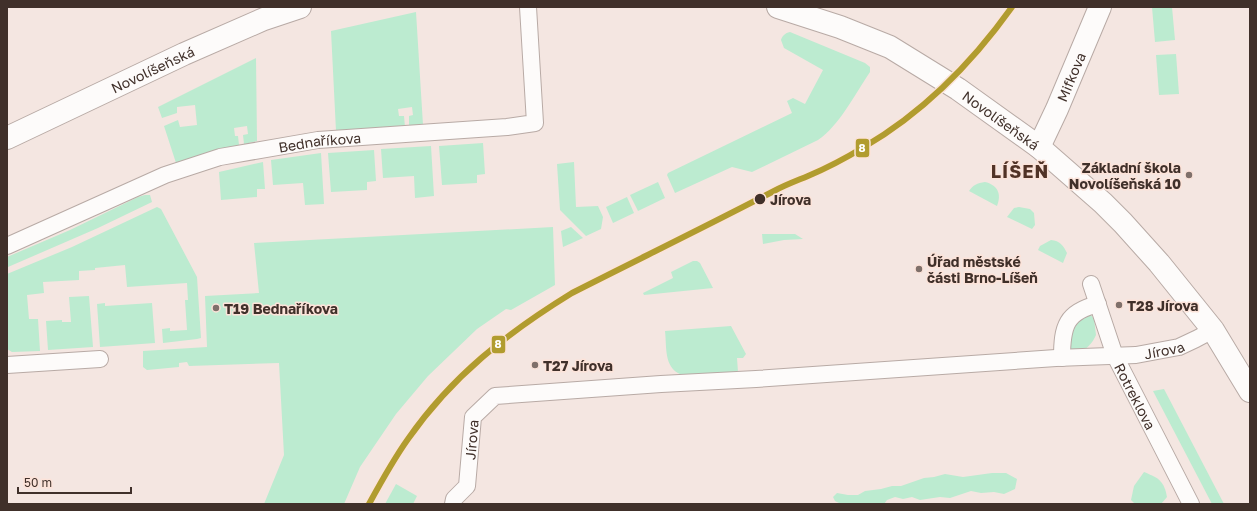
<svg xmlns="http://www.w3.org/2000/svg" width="1257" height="511" viewBox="0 0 1257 511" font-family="'Golos Text',sans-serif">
  <rect width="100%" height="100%" fill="#f4e6e1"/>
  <!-- green -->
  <g fill="#bcebd0">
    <polygon points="1152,7 1172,7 1175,40 1155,42"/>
    <polygon points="416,12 423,125 409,126 409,116 413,115 412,107 398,109 399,116 404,116 405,127 336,131 331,31"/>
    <path d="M 790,32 L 865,63 L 870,67 L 870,72 C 855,94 839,126 818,140 L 752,172 L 732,167 L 675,193 L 667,175 L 668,173 L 792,113 L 787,101 L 793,98 L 805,104 L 823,70 L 784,48 L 781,40 C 782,36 785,33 790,32 Z"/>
    <polygon points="1176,54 1179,94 1159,95 1156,55"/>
    <polygon points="256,58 257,141 244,144 243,135 248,134 247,126 234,128 235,136 238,136 239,145 212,152 176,163 164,126 178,120 180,127 197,125 195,105 177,107 177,113 162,118 158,107"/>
    <polygon points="483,143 485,174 477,175 477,183 442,185 439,146"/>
    <polygon points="431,146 434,196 415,198 414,176 383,178 381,149"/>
    <polygon points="374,150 376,181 367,182 367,190 331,192 328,153"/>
    <polygon points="321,153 324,204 305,205 303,183 273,185 271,160"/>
    <polygon points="263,162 265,189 257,189 257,197 221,200 219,172"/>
    <polygon points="574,162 576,207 598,206 603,217 601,229 586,236 560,210 557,164"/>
    <polygon points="658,182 665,198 638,211 630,195"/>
    <path d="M 985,182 C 997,185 1002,193 997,206 L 969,191 C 973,185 977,183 985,182 Z"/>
    <polygon points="145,195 150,195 152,202 98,228 8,267 7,257 70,230 138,197"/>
    <polygon points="627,197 634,213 613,223 606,207"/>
    <polygon points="157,207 161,209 197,277 201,338 197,339 163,343 162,329 170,328 170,331 187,330 185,300 188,300 187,283 127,287 125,265 95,268 95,270 79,271 79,280 43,282 44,293 27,295 29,319 38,319 40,351 12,352 7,349 7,274 72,247"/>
    <polygon points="1019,207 1030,209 1034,213 1035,225 1032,229 1007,217 1014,208"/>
    <polygon points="553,227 555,285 511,310 506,309 477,329 428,376 396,414 360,467 344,504 264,504 284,455 279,363 189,366 187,362 179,363 179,367 147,370 143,367 143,351 207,347 205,296 259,293 254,243"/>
    <polygon points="571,227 583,238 563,247 561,231"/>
    <polygon points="762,234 795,234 803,239 784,240 763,244"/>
    <path d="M 1051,240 C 1060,241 1063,245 1067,253 L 1063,263 L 1038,250 L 1040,246 Z"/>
    <polygon points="693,261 697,261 700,263 713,288 644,295 643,293 673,278 671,272"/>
    <polygon points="89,296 93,347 48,350 46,321 62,320 62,322 71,322 69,297"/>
    <polygon points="105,303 105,306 152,303 155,343 100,347 97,304"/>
    <path d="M 1086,314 L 1091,315 L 1094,319 L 1096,335 C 1092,345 1080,358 1069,348 C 1069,330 1073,327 1086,314 Z"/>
    <path d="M 731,326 L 746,354 L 743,358 L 737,358 L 738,372 L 685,376 C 663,370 667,349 665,331 Z"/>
    <polygon points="1164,389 1224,504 1212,504 1153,391"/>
    <path d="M 1144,472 C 1159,478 1164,481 1167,497 L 1161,504 L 1135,504 L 1131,500 L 1134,486 Z"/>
    <polygon points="992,473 1006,473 1017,479 1015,489 1004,494 994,492 981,493 971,491 950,498 940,497 920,500 912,497 903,499 895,497 887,500 884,504 841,504 835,501 833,497 837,493 848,495 858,495 865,491 881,489 892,486 901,486 924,478 934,477 945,474 963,477"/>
    <polygon points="396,484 417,496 413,504 385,504"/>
  </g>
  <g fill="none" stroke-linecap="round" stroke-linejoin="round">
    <defs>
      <g id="street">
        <path id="s1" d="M 7,246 L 165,175 L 220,157 L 318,140 L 507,127 L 535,123 L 528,7"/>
        <path id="s2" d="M 1091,284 L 1115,356 L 1191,504"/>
        <path d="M 1062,358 C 1062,326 1066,312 1098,304"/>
        <polyline points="7,365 100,359"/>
        <path id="s3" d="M 453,504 L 454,499 L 467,486 L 473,417 L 495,396 L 661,384 L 756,379 L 1056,358 L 1136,355 L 1179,347 L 1196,339 L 1213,330"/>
      </g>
      <g id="secondary">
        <path id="s4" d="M 778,7 L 840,27 L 890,47 L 958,89 L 1039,147 L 1103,203 L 1123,223 L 1159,263 L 1213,330 L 1250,391"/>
        <path id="s5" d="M 7,138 L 184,54 L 264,19 L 300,7"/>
        <path id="s6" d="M 1039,147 L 1057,109 L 1100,7"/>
      </g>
    </defs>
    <!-- street casing -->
    <use href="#street" stroke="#b8aaa5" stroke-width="18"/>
    <!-- secondary casing -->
    <use href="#secondary" stroke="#b8aaa5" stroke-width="24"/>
    <!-- street -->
    <use href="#street" stroke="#fdfbfa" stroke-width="16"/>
    <!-- secondary -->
    <use href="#secondary" stroke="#fdfbfa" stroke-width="22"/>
    <defs>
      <path id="tram-1" d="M 369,504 C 381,482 393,460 408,439 C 452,376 507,333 572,293 C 639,259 707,226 774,191 C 785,185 796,181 808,176 C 827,168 846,158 864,147 C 924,112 972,63 1012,7"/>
    </defs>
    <!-- tram-1 casing -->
    <use href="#tram-1" stroke="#fce3d9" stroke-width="9"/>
    <!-- tram-1 -->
    <use href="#tram-1" stroke="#b19c2f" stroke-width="6"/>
  </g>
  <!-- markers -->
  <g fill="#7f706a" stroke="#fce3d9" stroke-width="1.5">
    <circle cx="1189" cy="175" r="4"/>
    <circle cx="919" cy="269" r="4"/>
    <circle cx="1119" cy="305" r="4"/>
    <circle cx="216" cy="308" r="4"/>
    <circle cx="535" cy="365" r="4"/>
  </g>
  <circle fill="#40302a" stroke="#fce3d9" stroke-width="1.5" cx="760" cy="199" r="6"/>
  <g text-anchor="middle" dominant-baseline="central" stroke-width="3" stroke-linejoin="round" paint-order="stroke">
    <!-- street labels -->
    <g font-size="14" fill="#40302a" stroke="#fce3d9">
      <text stroke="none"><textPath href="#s5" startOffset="161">Novolíšeňská</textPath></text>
      <text stroke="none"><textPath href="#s6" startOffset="77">Mifkova</textPath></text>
      <text stroke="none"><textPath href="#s4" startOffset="252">Novolíšeňská</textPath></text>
      <text stroke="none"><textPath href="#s1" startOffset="332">Bednaříkova</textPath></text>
      <text stroke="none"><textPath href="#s3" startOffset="794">Jírova</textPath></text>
      <text stroke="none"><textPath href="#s2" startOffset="121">Rotreklova</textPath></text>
      <text stroke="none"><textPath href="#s3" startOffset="70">Jírova</textPath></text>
    </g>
    <!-- poi labels -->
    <g font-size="14" font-weight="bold" fill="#40302a" stroke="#fce3d9" text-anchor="start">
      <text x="1181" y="167" text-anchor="end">Základní škola<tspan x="1181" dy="16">Novolíšeňská 10</tspan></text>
      <text x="927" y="261">Úřad městské<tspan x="927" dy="16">části Brno-Líšeň</tspan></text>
      <text x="1127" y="305">T28 Jírova</text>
      <text x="224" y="308">T19 Bednaříkova</text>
      <text x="543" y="365">T27 Jírova</text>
    </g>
    <!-- stop labels -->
    <g font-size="14" font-weight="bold" fill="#40302a" stroke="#fce3d9" text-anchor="start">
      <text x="770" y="199">Jírova</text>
    </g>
    <!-- district labels -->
    <g font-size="18" font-weight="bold" letter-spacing="1" fill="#513225" stroke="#fce3d9">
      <text x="1020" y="171">LÍŠEŇ</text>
    </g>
  </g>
  <g stroke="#fce3d9" stroke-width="1.5">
    <rect x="855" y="138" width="15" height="20" rx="4" fill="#b19c2f"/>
    <rect x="491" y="335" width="15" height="19" rx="4" fill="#b19c2f"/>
  </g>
  <g font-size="11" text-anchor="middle" font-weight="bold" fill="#fff">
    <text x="862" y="152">8</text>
    <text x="498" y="348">8</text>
  </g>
  <!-- border -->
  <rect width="1257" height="511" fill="none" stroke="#40302a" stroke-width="16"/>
  <!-- scale -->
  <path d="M18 487v6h113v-6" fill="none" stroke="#40302a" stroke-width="2"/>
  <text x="24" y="487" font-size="12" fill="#40302a" stroke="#fce3d9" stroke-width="3" paint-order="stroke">50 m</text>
</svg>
